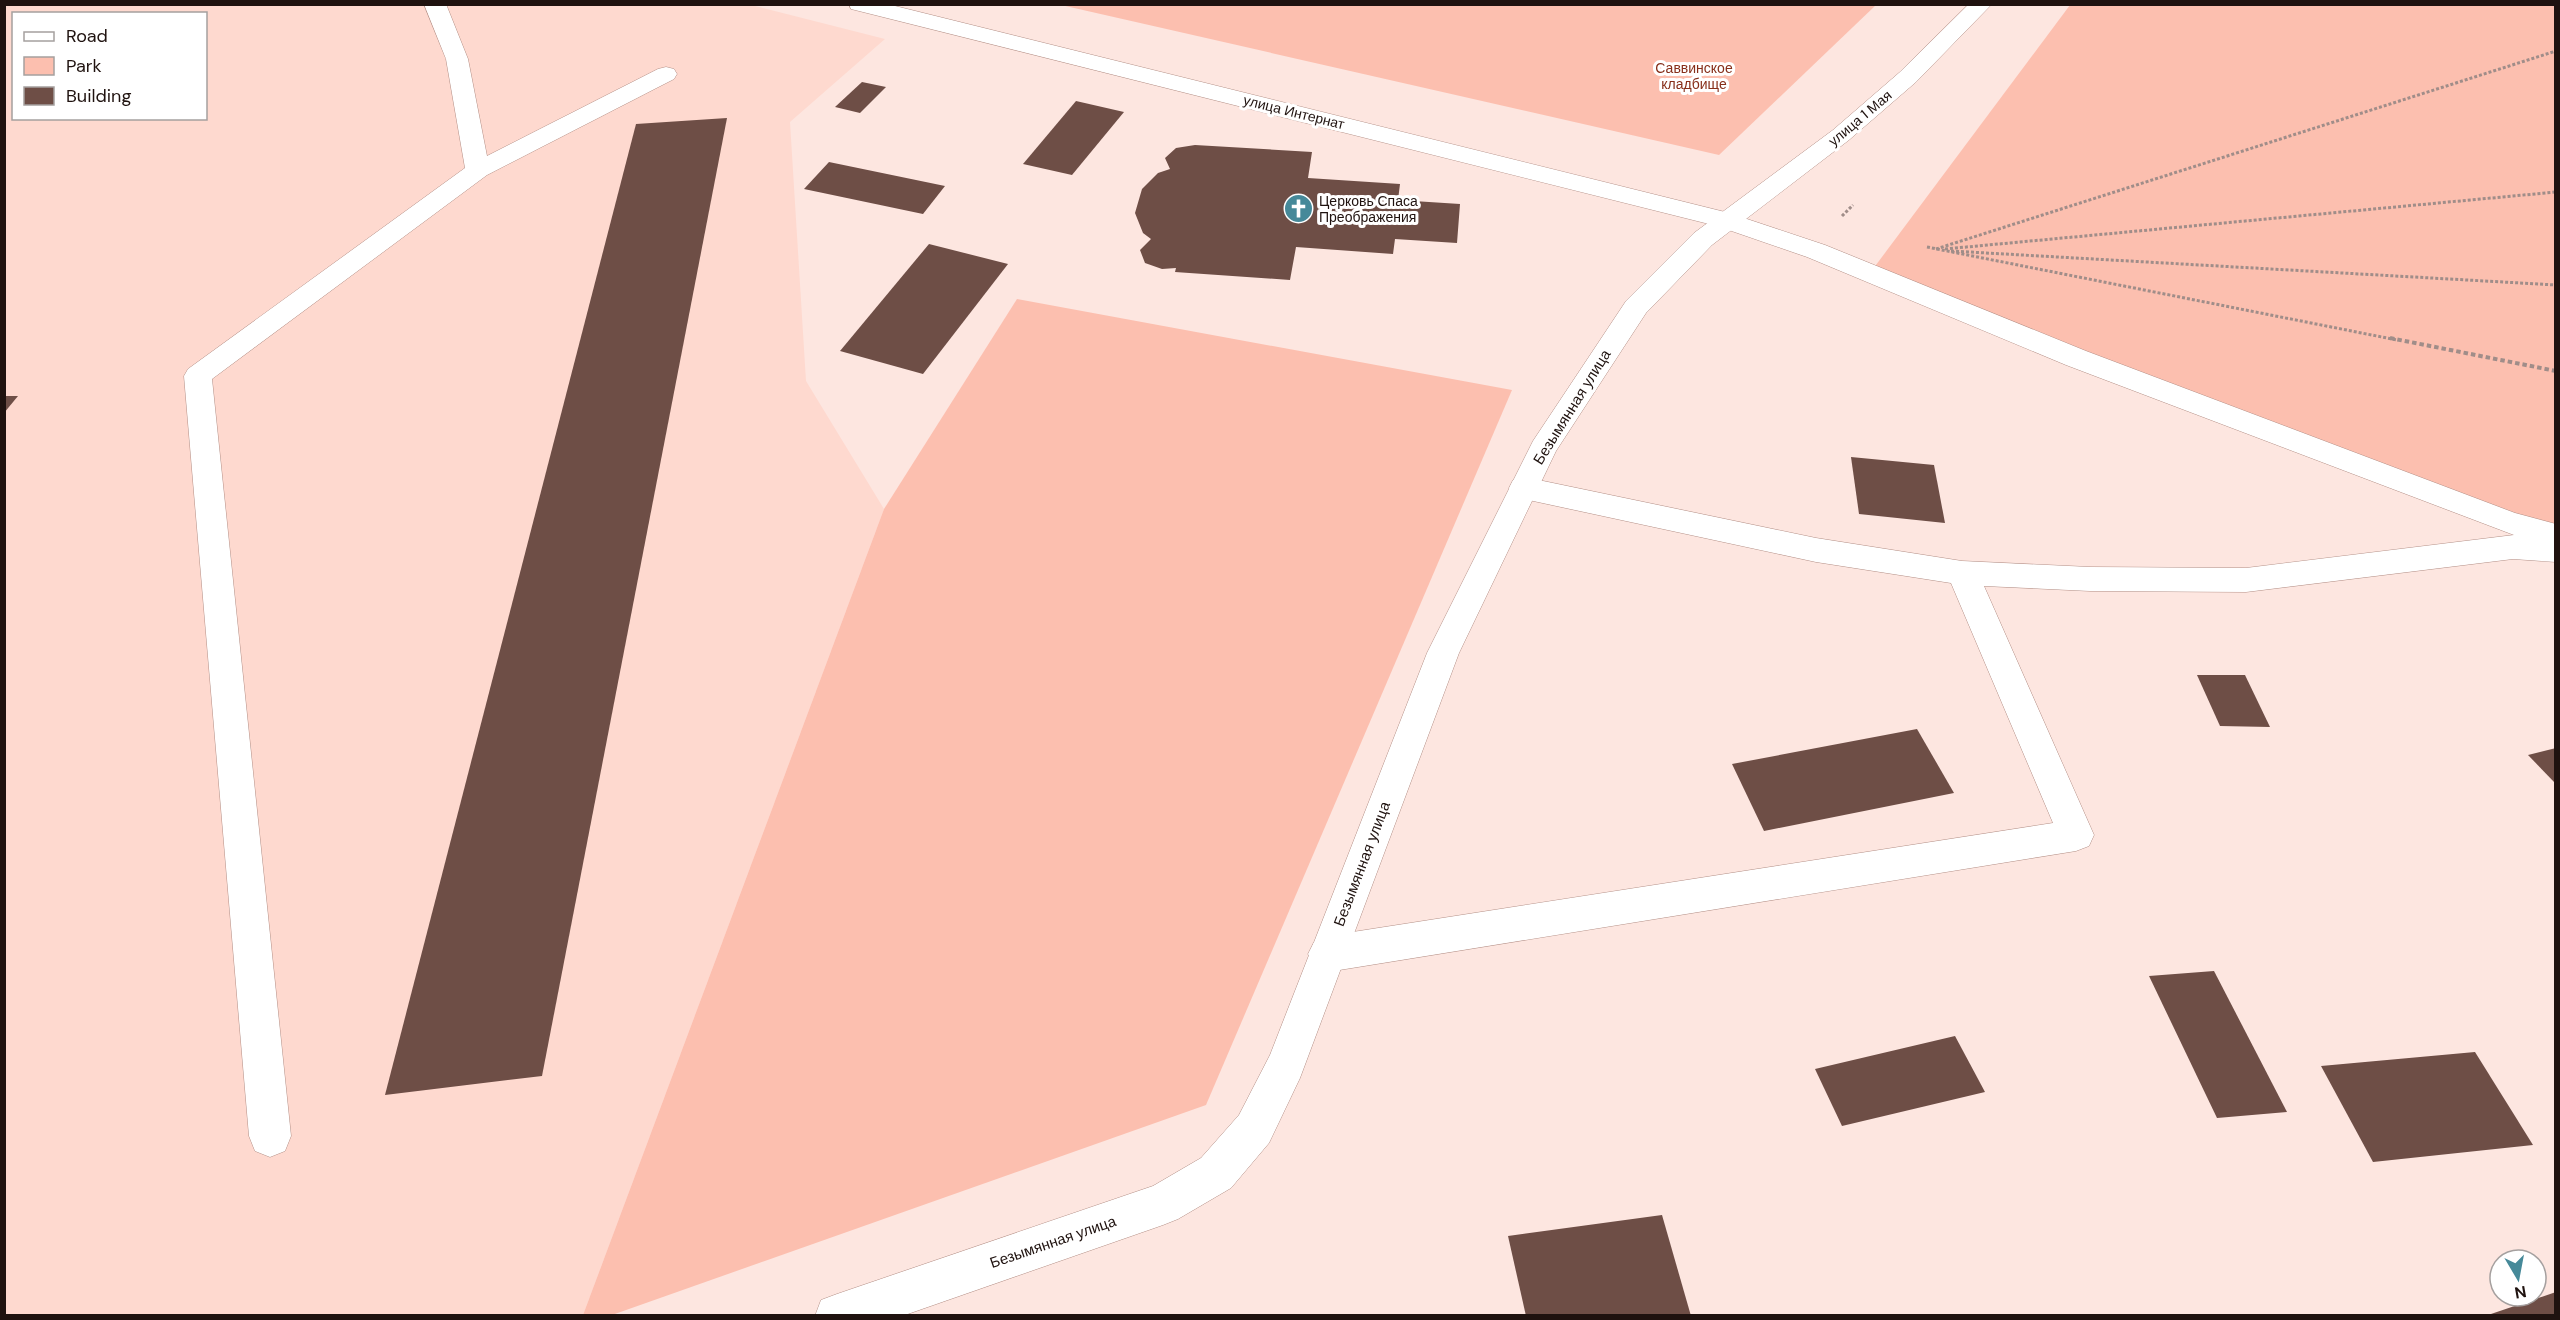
<svg xmlns="http://www.w3.org/2000/svg" width="2560" height="1320" viewBox="0 0 2560 1320" font-family="'DM Sans',sans-serif">
  <rect width="100%" height="100%" fill="#fde6e0"/>
  <!-- built -->
  <path fill="#fed9cf" fill-rule="evenodd" d="M 747,4 L 885,39 L 790,122 L 806,381 L 884,509 L 583,1315 L 5,1316 L 5,5 ZM 14,14 L 206,14 L 206,118 L 14,118 Z"/>
  <!-- green -->
  <g fill="#fcbfaf">
    <polygon points="1061,5 1876,4 1876,5 1719,155"/>
    <polygon points="2070,5 2555,5 2555,536 1870,273"/>
    <polygon points="1017,299 1512,390 1206,1105 612,1315 583,1315 884,509"/>
  </g>
  <!-- building -->
  <g fill="#6e4e46">
    <polygon points="862,82 886,87 860,113 835,107"/>
    <polygon points="1076,101 1124,112 1072,175 1023,164"/>
    <polygon points="727,118 542,1076 385,1095 636,124"/>
    <polygon points="1195,145 1312,152 1308,178 1400,184 1398,200 1460,204 1457,243 1395,239 1393,254 1296,247 1290,280 1175,272 1176,268 1162,269 1145,263 1140,250 1151,239 1143,233 1135,213 1142,189 1158,173 1170,169 1165,158 1176,148"/>
    <polygon points="829,162 945,186 923,214 804,189"/>
    <polygon points="929,244 1008,264 923,374 840,351"/>
    <polygon points="4,396 18,396 4,413"/>
    <polygon points="1851,457 1934,465 1945,523 1859,514"/>
    <polygon points="2197,675 2245,675 2270,727 2220,726"/>
    <polygon points="1917,729 1954,793 1764,831 1732,764"/>
    <polygon points="2556,748 2556,784 2528,755"/>
    <polygon points="2214,971 2287,1112 2217,1118 2149,976"/>
    <polygon points="1955,1036 1985,1092 1842,1126 1815,1069"/>
    <polygon points="2475,1052 2533,1145 2373,1162 2321,1066"/>
    <polygon points="1662,1215 1691,1316 1526,1316 1508,1236"/>
    <polygon points="2556,1292 2556,1316 2488,1316 2488,1315"/>
  </g>
  <g fill="none" stroke-linecap="round" stroke-linejoin="round">
    <defs>
      <g id="service">
        <polygon points="424,4 446,4 468,59 487,156 658,69 666,67 674,69 677,74 674,79 487,175 212,379 291,1136 285,1151 270,1157 255,1151 249,1136 184,376 188,369 465,168 446,59"/>
        <polygon points="1729,213 1825,245 2086,351 2515,513 2556,524 2556,562 2513,559 2246,592 2090,591 1984,586 2094,835 2089,846 2076,851 1327,972 1314,966 1308,954 1314,942 1327,936 2053,823 1951,583 1816,562 1524,499 1513,496 1509,488 1513,480 1524,477 1816,538 1962,561 2090,567 2246,568 2514,535 2066,365 1807,257 1720,227 1716,221 1720,215"/>
      </g>
      <polygon id="minor" points="849,4 887,4 1729,213 1738,215 1742,221 1738,227 1729,229 851,9"/>
      <polygon id="tertiary" points="1969,4 1992,4 1916,82 1849,140 1712,245 1646,313 1556,451 1459,653 1300,1078 1269,1143 1231,1188 1178,1219 1163,1225 902,1316 815,1316 821,1300 837,1294 1153,1186 1201,1158 1239,1115 1270,1055 1427,653 1533,441 1626,301 1694,233 1833,130 1900,72"/>
    </defs>
    <!-- service casing -->
    <use href="#service" stroke="#b38f86" stroke-width="1"/>
    <!-- minor casing -->
    <use href="#minor" stroke="#b38f86" stroke-width="1"/>
    <!-- tertiary casing -->
    <use href="#tertiary" stroke="#b38f86" stroke-width="1"/>
    <!-- path-far1 -->
    <g stroke="#a08d89" stroke-width="3" stroke-dasharray="3 2" stroke-linecap="butt">
      <polyline points="1842,216 1853,205"/>
      <polyline points="1927,247 2397,340"/>
      <polyline points="1936,249 2556,51"/>
      <polyline points="1945,249 2556,192"/>
      <polyline points="1951,251 2556,285"/>
    </g>
    <!-- path -->
    <polyline stroke="#a08d89" stroke-width="4" stroke-dasharray="4.5 3" stroke-linecap="butt" points="2390,338 2556,371"/>
    <!-- service -->
    <use href="#service" fill="#fff" fill-rule="evenodd"/>
    <!-- minor -->
    <use href="#minor" fill="#fff" fill-rule="evenodd"/>
    <!-- tertiary -->
    <use href="#tertiary" fill="#fff" fill-rule="evenodd"/>
  </g>
  <!-- icons -->
  <defs>
    <symbol id="church-disc" viewBox="-11 -11 22 22"><circle r="9.5" fill="#468999" stroke="#fff"/><path d="M-1.2-6h2.4v3.5h3.3v2.4h-3.3V6h-2.4V-.1h-3.3v-2.4h3.3Z" fill="#fff"/></symbol>
  </defs>
  <g fill-rule="evenodd">
    <use href="#church-disc" x="1282" y="192" width="33" height="33"/>
  </g>
  <g text-anchor="middle" dominant-baseline="central" stroke-width="6" stroke-linejoin="round" paint-order="stroke">
    <!-- far-park labels -->
    <g font-size="14" fill="#872f1a" stroke="#fff">
      <text x="1694" y="68">Саввинское<tspan x="1694" dy="16">кладбище</tspan></text>
    </g>
    <!-- far-street labels -->
    <g font-size="14" fill="#1f120f" stroke="#fff">
      <text transform="translate(1294 112) rotate(14)">улица Интернат</text>
      <text transform="translate(1860 118) rotate(-40)">улица 1 Мая</text>
    </g>
    <!-- far-poi labels -->
    <g font-size="14" fill="#1f120f" stroke="#fff" text-anchor="start">
      <text x="1319" y="201">Церковь Спаса<tspan x="1319" dy="16">Преображения</tspan></text>
    </g>
    <!-- street labels -->
    <g font-size="15" fill="#1f120f" stroke="#fff">
      <text transform="translate(1572 407) rotate(-58)">Безымянная улица</text>
      <text transform="translate(1362 864) rotate(-69)">Безымянная улица</text>
      <text transform="translate(1053 1242) rotate(-19)">Безымянная улица</text>
    </g>
  </g>
  <!-- border -->
  <rect width="2560" height="1320" fill="none" stroke="#1f120f" stroke-width="12"/>
  <!-- legend -->
  <rect x="12" y="12" width="195" height="108" fill="#ffffff" stroke="#a5a09f" stroke-width="1.5"/>
  <rect x="24" y="32" width="30" height="9" fill="#ffffff" stroke="#a5a09f" stroke-width="1.5"/>
  <text x="66" y="42" font-size="18" fill="#1f120f">Road</text>
  <rect x="24" y="57" width="30" height="18" fill="#fcbfaf" stroke="#a5a09f" stroke-width="1.5"/>
  <text x="66" y="72" font-size="18" fill="#1f120f">Park</text>
  <rect x="24" y="87" width="30" height="18" fill="#6e4e46" stroke="#a5a09f" stroke-width="1.5"/>
  <text x="66" y="102" font-size="18" fill="#1f120f">Building</text>
  <!-- north arrow -->
  <g transform="translate(2518 1278) rotate(170)"><circle r="28" fill="#ffffff" stroke="#a5a09f" stroke-width="1.5"/>
  <path d="M0-4.5L10 22L0 15L-10 22Z" fill="#468999"/>
  <text y="-9" font-size="16" font-weight="bold" text-anchor="middle" fill="#1f120f">N</text>
  </g>
</svg>
